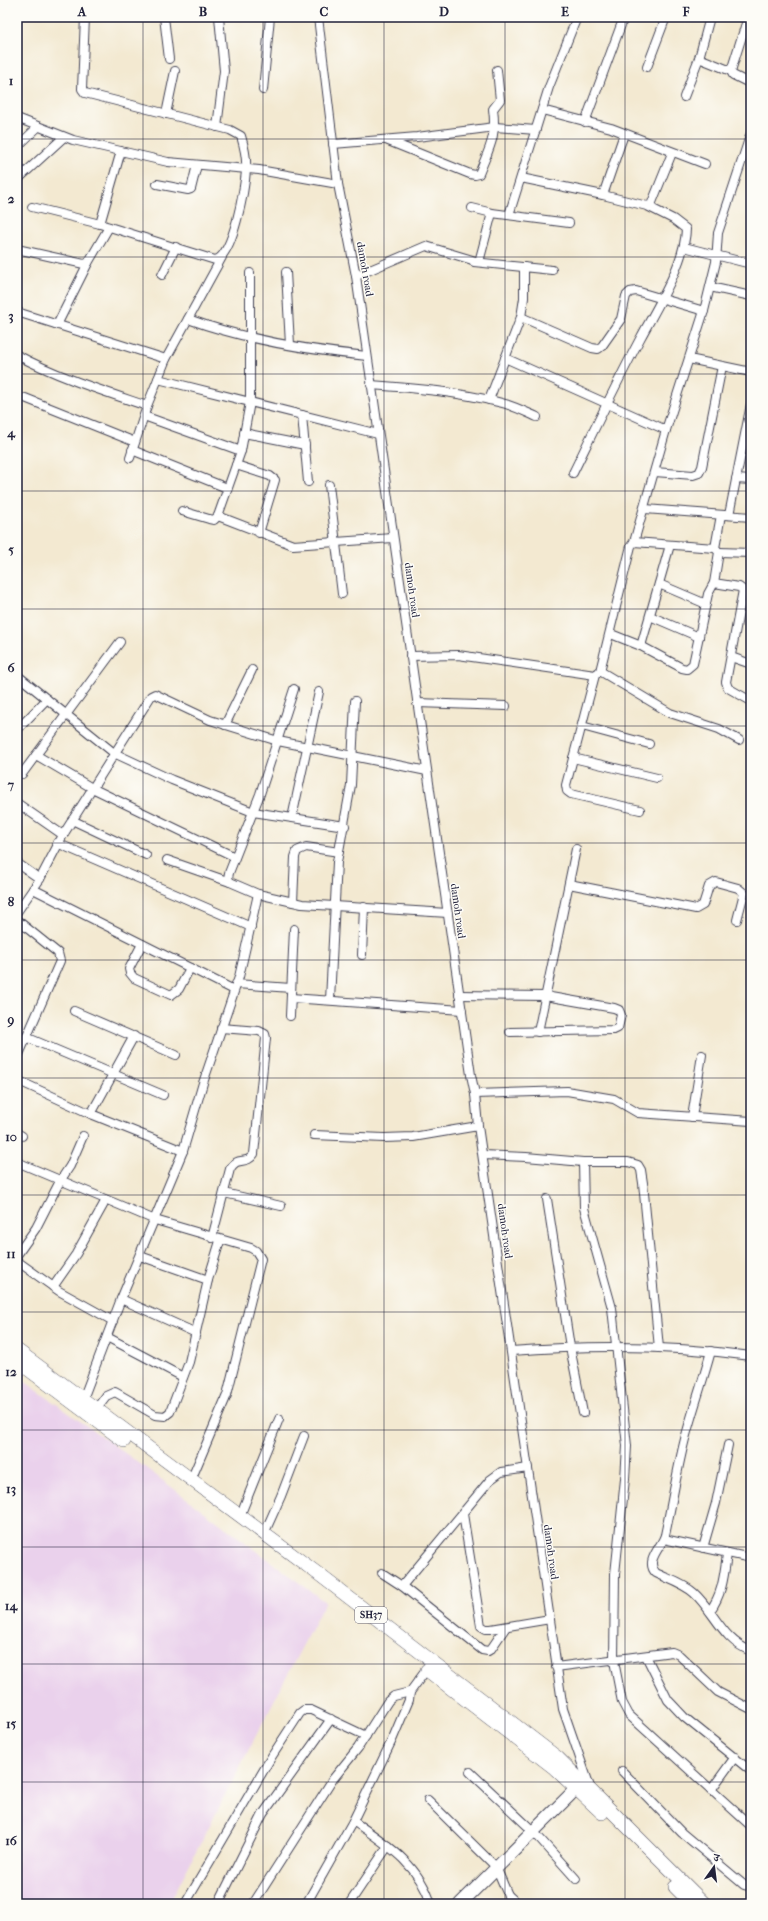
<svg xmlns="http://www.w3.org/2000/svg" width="768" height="1921" viewBox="0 0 768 1921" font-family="'IM FELL French Canon','Noto Serif Devanagari',serif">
  <rect width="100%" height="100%" fill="#fdfcf7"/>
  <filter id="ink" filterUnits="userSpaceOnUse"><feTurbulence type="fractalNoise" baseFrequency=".025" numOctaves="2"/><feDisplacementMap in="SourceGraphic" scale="8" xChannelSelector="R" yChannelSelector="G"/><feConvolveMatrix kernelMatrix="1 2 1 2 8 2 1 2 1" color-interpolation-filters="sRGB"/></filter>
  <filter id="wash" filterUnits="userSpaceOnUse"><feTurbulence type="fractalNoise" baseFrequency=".012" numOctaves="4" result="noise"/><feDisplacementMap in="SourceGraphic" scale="16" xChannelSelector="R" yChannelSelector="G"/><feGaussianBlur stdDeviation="0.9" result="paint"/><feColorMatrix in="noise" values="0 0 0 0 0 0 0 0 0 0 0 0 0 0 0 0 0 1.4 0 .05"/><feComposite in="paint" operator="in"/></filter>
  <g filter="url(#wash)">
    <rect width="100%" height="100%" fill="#f3e9d1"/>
    <!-- built -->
    <polygon fill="#ead1ec" points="17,1376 150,1471 325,1602 169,1904 17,1904"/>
  </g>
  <g filter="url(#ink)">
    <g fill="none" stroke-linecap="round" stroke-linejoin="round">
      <defs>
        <g id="street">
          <polyline points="164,17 169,59"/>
          <polyline points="318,17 338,184 356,276 471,1075 475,1094 478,1126 563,1709 590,1787"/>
          <polyline points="748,17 731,71 733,75 751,84"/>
          <polyline points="699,58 731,71"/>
          <polyline points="647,67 666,17"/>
          <polyline points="263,90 270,17"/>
          <polyline points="684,97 699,58 710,17"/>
          <polyline points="542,110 611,128 705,164"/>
          <polyline points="166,114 175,71"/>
          <polyline points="17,118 73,140 168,162 259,170 338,184"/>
          <polyline points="585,122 624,17"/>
          <polyline points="217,127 224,71 219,17"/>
          <path d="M 386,140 L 470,174 L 475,175 L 479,174 C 489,148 497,138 493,109 L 500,100 L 497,70"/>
          <polyline points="333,144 417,137 495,127 536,130"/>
          <polyline points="17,147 38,127"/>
          <polyline points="521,178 603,195 647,206 651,205 672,153"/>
          <polyline points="17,180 64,137"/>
          <polyline points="157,184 188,190 191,189 197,165"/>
          <polyline points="603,195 624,134"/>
          <path d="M 32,207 L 100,224 L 215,260 C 233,258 245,186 246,170 C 247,160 244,146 241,136 L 230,130 L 85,93 L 82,89 L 85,17"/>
          <polyline points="472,208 492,213 569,223"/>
          <polyline points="509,215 549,87 577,17"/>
          <polyline points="100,224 121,151"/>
          <polyline points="684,247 751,264"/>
          <polyline points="17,249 84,264 88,263 109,227"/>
          <polyline points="474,262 552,270"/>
          <polyline points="286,272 290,345"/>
          <polyline points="162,275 176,247"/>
          <polyline points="356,276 426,246 479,262 492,213"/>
          <polyline points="710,287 751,296"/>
          <polyline points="17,312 166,359"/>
          <polyline points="521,317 592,348 598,349 602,346 621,319 626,296 630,292 636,291 704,311"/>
          <path d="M 188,319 C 246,340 306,350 367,356"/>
          <polyline points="57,325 88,263"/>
          <path d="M 17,355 C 58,377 103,391 147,406"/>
          <polyline points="505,358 666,430"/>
          <polyline points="689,359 751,372"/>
          <polyline points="158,379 378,434"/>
          <path d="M 371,385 C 415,388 460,392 502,403 C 514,406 526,412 537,417"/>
          <polyline points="25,398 135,442"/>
          <polyline points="489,400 521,317 524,298 524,267"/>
          <polyline points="302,415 308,482"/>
          <polyline points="144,416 241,451"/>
          <polyline points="244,433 305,445"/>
          <polyline points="132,450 227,488"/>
          <polyline points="130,458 147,406 166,359 222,257"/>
          <polyline points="236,465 270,476 275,480 259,533"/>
          <polyline points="655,472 693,475 699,473 702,467 722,366"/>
          <path d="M 573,473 C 595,428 617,382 641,337 C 657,307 685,263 686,229 L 673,219 L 647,206"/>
          <polyline points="736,479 751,480"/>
          <polyline points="329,485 342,594"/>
          <polyline points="645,509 751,517"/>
          <polyline points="182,511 209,519 214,520 218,516 241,451 250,402 250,273"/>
          <polyline points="729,515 751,404"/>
          <polyline points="218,516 293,545 393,538"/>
          <polyline points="634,542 666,430 704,311 716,262 718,233 751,133"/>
          <polyline points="715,548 721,515"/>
          <polyline points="719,552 751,553"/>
          <polyline points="659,584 706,604"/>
          <polyline points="650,616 699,637"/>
          <polyline points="611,634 641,646 682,668 687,669 693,664 708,594 714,583"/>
          <polyline points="641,646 670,545"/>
          <polyline points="410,656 458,655 595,675 600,671 631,546 634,542 715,548 719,552 714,583 739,587 743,590 726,682 728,688 751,701"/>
          <polyline points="731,657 751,664"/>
          <polyline points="600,671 670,713 719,729 739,740"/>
          <polyline points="17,675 114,753 172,780 253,812 345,826"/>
          <polyline points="595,675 566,785 567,791 571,794 640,810"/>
          <polyline points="294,689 260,794 229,873 228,878 230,882 258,894 302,904 448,913"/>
          <polyline points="417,703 506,706"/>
          <polyline points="225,725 252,670"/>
          <polyline points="582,726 649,744"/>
          <polyline points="17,730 47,699"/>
          <polyline points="36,755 92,788 235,857"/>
          <polyline points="573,758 657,778"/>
          <polyline points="22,774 120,642"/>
          <polyline points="17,803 63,835"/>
          <polyline points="292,818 319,692"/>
          <polyline points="72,820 146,855"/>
          <polyline points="57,843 251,927"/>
          <polyline points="167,860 230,882"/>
          <polyline points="17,863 40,879"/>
          <polyline points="569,884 696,909 703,905 709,886 716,882 738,888 744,893 737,920"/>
          <polyline points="33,889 234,990"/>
          <polyline points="293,902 295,857 297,851 306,847 339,852"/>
          <polyline points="17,912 40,879 63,835 151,696 155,694 210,720 278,741 427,771"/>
          <polyline points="17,920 58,953 60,961 17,1059"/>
          <polyline points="142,944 129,969 130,973 134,978 171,995 179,989 190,968"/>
          <polyline points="362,955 364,907"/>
          <polyline points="236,984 291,988"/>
          <polyline points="459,995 545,996 614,1008 619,1010 621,1015 618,1028 614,1030 510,1032"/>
          <polyline points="291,998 462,1010"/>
          <polyline points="330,1000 337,862 351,785 355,701"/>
          <polyline points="74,1011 176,1055"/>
          <polyline points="290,1016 294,929"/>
          <polyline points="538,1032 576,849"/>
          <polyline points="26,1037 163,1095"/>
          <polyline points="17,1080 91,1114 183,1151"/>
          <polyline points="475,1094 567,1091 614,1099 638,1113 751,1121"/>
          <polyline points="91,1114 134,1036"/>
          <polyline points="692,1117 702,1055"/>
          <polyline points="17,1133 22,1136"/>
          <polyline points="314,1135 384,1138 413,1137 478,1126"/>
          <polyline points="483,1155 526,1157 583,1162 628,1162 638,1165 641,1170 643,1183 659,1348"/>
          <polyline points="17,1162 155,1220 251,1248 256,1251 261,1259 227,1395 191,1480"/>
          <polyline points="583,1162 584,1208 612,1308 627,1446 625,1479 615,1574 614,1661 622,1702 629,1715 751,1826"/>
          <polyline points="224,1193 281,1206"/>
          <polyline points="547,1199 570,1347 583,1413"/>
          <path d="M 212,1238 L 230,1169 C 238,1155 246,1166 254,1154 L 266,1038 L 265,1034 L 259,1031 L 221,1028"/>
          <polyline points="17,1255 36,1228 60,1181 70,1166 83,1136"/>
          <polyline points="140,1256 208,1280"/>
          <polyline points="17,1261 59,1291 113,1321"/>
          <polyline points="53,1287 76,1254 106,1200"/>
          <polyline points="121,1299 196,1333"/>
          <polyline points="107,1337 183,1377"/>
          <path d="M 511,1351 C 591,1345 671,1345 751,1356"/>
          <path d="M 711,1351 C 703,1381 693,1409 685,1439 C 677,1470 672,1503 665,1535 C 662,1547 644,1561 656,1573 C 668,1579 683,1583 694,1593 C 714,1611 723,1641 751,1651"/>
          <polyline points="83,1399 121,1299 183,1151 203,1083 239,977 258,894"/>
          <polyline points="96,1409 106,1396 115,1392 155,1415 165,1416 170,1412 189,1362 208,1280 220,1241"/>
          <polyline points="463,1514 481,1626 486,1629 491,1629 550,1619"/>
          <polyline points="240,1516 279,1419"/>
          <polyline points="264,1534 281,1496 304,1436"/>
          <polyline points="664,1539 751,1558"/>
          <polyline points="703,1548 716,1503 728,1445"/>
          <polyline points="382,1573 402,1586 482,1650 488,1651 491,1649 506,1627"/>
          <polyline points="402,1586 490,1480 501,1472 528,1468"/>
          <path d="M 710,1611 C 723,1593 724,1575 727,1554"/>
          <polyline points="646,1656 668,1700 684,1717 751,1771"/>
          <polyline points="556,1667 672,1652 679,1655 718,1692 751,1709"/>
          <polyline points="622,1771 682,1833 744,1885 751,1887"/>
          <polyline points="470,1772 534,1832 576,1879"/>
          <polyline points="711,1790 735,1757"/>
          <polyline points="428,1800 496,1867 508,1895 509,1904"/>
          <path d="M 353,1821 C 386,1844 419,1864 431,1904"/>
          <polyline points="508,1895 518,1904"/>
          <polyline points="185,1904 272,1756 300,1713 304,1710 311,1710 366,1736"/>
          <polyline points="218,1904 263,1814 331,1719"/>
          <polyline points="253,1904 333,1779 358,1748 388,1701 394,1696 410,1692"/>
          <polyline points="306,1904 353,1821 393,1738 409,1700 410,1692 427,1669"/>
          <polyline points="349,1904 388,1846"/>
        </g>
        <polyline id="secondary" points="460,1904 570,1795 581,1781"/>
        <g id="primary">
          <polyline points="17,1350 317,1573 558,1758 705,1904"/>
          <polyline points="17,1361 124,1441"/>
          <polyline points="427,1670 553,1767 602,1813"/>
          <polyline points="675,1887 692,1904"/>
        </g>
      </defs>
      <!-- street casing -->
      <use href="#street" stroke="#414052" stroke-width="10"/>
      <!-- secondary casing -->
      <use href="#secondary" stroke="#414052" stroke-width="14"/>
      <!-- primary casing -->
      <use href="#primary" stroke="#414052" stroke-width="14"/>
      <!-- street -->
      <use href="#street" stroke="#fff" stroke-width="8"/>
      <!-- secondary -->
      <use href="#secondary" stroke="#fff" stroke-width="12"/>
      <!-- primary -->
      <use href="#primary" stroke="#fff" stroke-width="13"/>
    </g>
  </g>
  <!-- grid -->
  <path fill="none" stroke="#22223b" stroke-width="1" stroke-opacity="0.55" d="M 143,17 L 143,1904M 263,17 L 263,1904M 384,17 L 384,1904M 505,17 L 505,1904M 625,17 L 625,1904M 17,139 L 751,139M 17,257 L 751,257M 17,374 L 751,374M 17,491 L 751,491M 17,609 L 751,609M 17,726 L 751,726M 17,843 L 751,843M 17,960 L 751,960M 17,1078 L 751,1078M 17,1195 L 751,1195M 17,1312 L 751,1312M 17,1430 L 751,1430M 17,1547 L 751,1547M 17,1664 L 751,1664M 17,1782 L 751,1782"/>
  <g text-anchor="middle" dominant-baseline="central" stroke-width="3" stroke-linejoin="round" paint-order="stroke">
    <!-- shield labels -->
    <rect fill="#fdfcf7" stroke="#646373" stroke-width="1" x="355" y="1607" width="32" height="16" rx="3"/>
    <g font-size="10" font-weight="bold" fill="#22223b">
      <text x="371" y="1615">SH37</text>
    </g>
    <!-- street labels -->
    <g font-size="11" fill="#22223b" stroke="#fdfcf7">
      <text transform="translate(365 269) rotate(80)">damoh road</text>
      <text transform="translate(412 590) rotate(82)">damoh road</text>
      <text transform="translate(458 911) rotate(82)">damoh road</text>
      <text transform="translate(505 1231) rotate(82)">damoh road</text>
      <text transform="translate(551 1552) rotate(82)">damoh road</text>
    </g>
  </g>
  <!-- margin -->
  <rect width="768" height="1921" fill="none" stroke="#fdfcf7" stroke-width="44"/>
  <!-- north arrow -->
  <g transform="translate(714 1867) rotate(14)" stroke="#fdfcf7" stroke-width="3" paint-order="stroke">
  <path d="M0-3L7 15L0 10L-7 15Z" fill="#22223b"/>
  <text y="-6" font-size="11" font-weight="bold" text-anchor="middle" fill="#22223b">उ</text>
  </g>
  <rect x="22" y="22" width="724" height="1877" fill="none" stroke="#22223b" stroke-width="1.5"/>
  <g font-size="13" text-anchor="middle" font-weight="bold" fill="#22223b">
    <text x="82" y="16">A</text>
    <text x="203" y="16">B</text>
    <text x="324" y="16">C</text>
    <text x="444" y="16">D</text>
    <text x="565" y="16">E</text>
    <text x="686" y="16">F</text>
    <text x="11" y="85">1</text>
    <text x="11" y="203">2</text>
    <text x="11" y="320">3</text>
    <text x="11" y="437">4</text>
    <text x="11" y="554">5</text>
    <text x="11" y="672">6</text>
    <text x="11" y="789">7</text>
    <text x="11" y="906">8</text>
    <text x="11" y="1024">9</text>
    <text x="11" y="1141">10</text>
    <text x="11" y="1258">11</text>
    <text x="11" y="1376">12</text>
    <text x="11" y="1493">13</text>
    <text x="11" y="1610">14</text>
    <text x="11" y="1728">15</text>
    <text x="11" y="1845">16</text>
  </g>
</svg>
